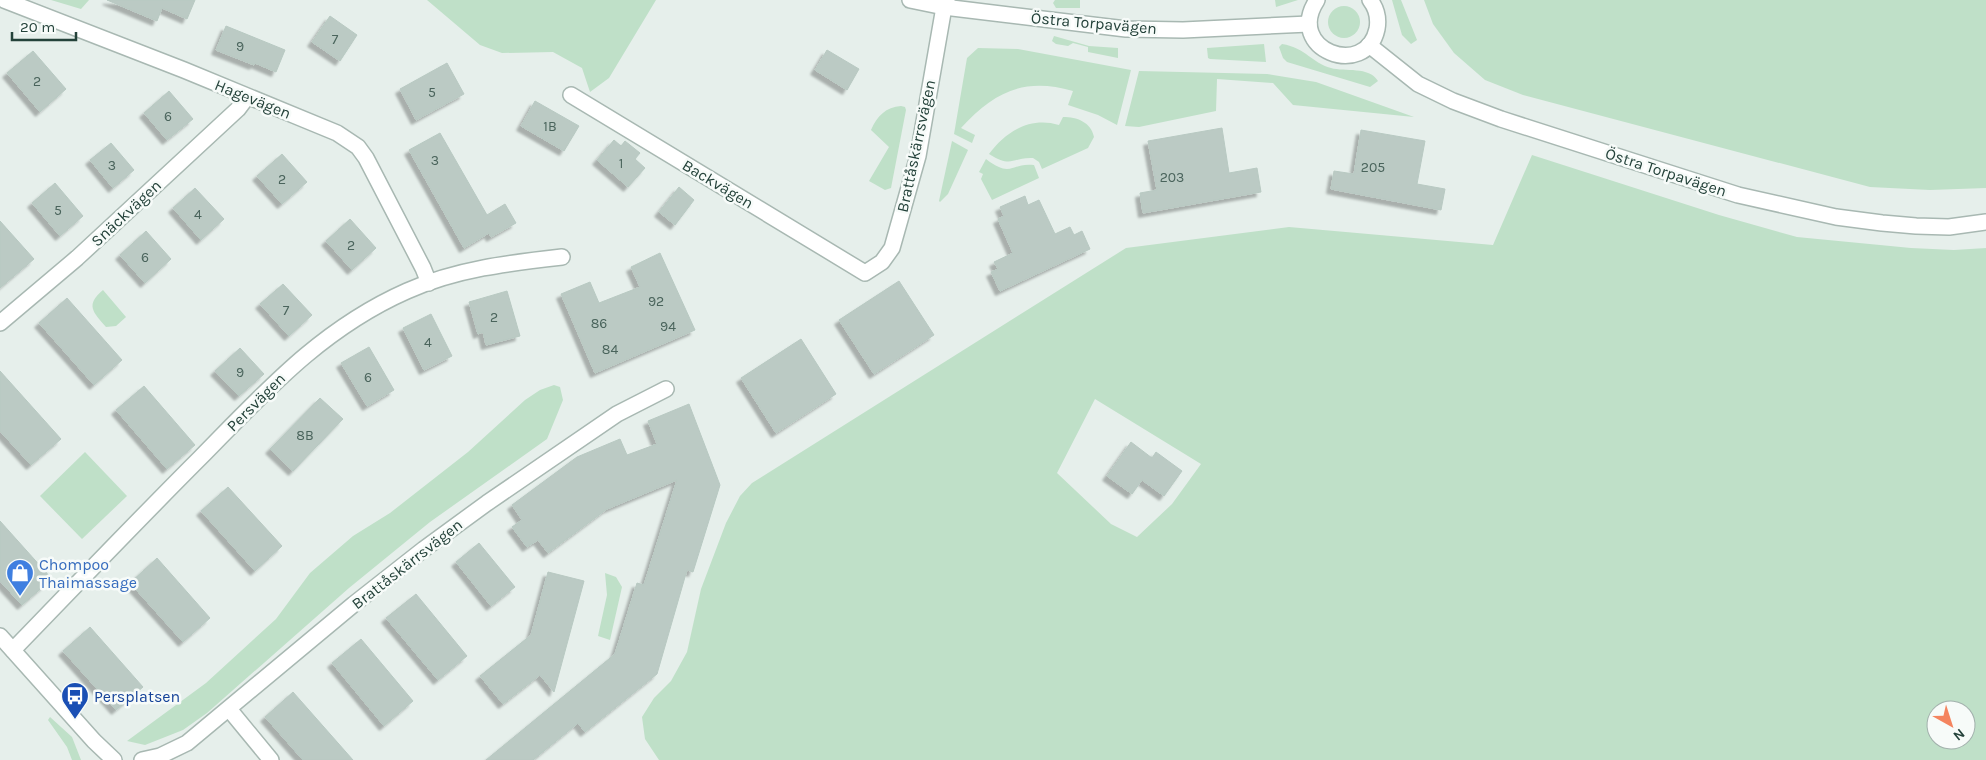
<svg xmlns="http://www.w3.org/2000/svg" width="1986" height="760" viewBox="0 0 1986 760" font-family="Karla,sans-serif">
  <defs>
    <filter id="shadow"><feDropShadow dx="-4.5" dy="4.5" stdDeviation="1" flood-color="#0004"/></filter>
  </defs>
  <rect width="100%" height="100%" fill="#e6efeb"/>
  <!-- green -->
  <g fill="#bfe0c8" fill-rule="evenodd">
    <polygon points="51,0 89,0 81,9"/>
    <polygon points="427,0 656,0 609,78 590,92 582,68 553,52 502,53 480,45"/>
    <polygon points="1055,0 1080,0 1080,8 1056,8 1053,3"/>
    <polygon points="1275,0 1298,0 1276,7"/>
    <polygon points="1392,0 1401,0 1417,40 1411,44 1402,35"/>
    <polygon points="1424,0 1986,0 1986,188 1930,190 1870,187 1523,95 1485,80 1454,53 1433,24"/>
    <circle cx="1344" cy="22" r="16"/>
    <polygon points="1054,36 1089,46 1118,48 1118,58 1088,52 1088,47 1073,43 1068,46 1056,44 1052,41"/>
    <polygon points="1264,44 1266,62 1210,59 1208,58 1207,48"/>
    <path d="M 1282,44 C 1306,48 1312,63 1331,68 C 1345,72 1369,66 1378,81 L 1370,87 L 1287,62 L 1283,58 L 1279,47 Z"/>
    <path d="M 978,48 L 1018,49 L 1131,70 L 1117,125 L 1098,115 L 1068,105 L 1073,91 C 1024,77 994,92 961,128 L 975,135 L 972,143 L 954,134 L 967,58 Z"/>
    <polygon points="1139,71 1267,74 1316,82 1414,117 1293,105 1273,83 1217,79 1216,111 1139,127 1125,126"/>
    <path d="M 901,106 L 905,107 L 906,110 L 891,188 L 885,190 L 869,181 L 889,147 L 871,130 C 877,116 886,107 901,106 Z"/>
    <path d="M 1063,117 C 1077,117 1091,122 1094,137 L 1088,148 L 1042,169 L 1039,162 L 1033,158 C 1011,157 1013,169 989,154 C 1005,132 1030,116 1059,125 Z"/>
    <polygon points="952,141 968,150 948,194 940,202 939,201"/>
    <path d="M 1532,155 L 1719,215 L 1797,237 L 1911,248 L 1954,250 L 1986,248 L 1986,760 L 659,760 L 645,739 L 642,717 L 654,698 L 671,681 L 687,652 L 701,589 L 726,523 L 740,496 L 752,483 L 1126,248 L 1289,227 L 1493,245 ZM 1095,399 L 1201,464 L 1172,504 L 1137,537 L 1111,524 L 1057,473 ZM 1936,710 L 1966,710 L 1966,740 L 1936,740 Z"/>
    <path d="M 986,159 C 1012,179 1011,162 1034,165 L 1039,178 L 992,200 L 981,179 L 983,174 L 979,172 Z"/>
    <path d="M 103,290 L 126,317 L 116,326 L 106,327 C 93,312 85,305 103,290 Z"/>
    <polygon points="554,385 560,387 563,400 547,439 430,522 349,588 207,713 183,730 145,745 127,741 206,683 276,619 310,573 353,536 390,513 468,452 525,400 540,390"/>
    <polygon points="85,452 127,496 82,539 40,496"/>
    <polygon points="605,573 616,577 622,587 610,640 598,636 607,595"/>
    <polygon points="50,717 72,737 81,760 72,760 67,747 48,720"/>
  </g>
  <!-- building -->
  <g fill="#bbcac4" stroke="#b8c9c2" filter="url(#shadow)">
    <polygon points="107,0 195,0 187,19 162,8 157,21"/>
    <polygon points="330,16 357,35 340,61 312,42"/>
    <polygon points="226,26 285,50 276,72 255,63 254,65 216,50"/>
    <polygon points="827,50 859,69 847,90 815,70"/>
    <polygon points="33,51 66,89 40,112 7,73"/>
    <polygon points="447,63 464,94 416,120 400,89"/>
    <polygon points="169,91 193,119 167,140 144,113"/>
    <polygon points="535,101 579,126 564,151 521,126"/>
    <polygon points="1222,128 1229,173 1257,168 1261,192 1143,213 1140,193 1157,190 1148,141"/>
    <polygon points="1361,130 1425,141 1417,184 1445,189 1441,210 1331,189 1334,171 1354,174"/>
    <polygon points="440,133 487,215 505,204 516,223 491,237 489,233 464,248 409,150"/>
    <polygon points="614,140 621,146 625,141 640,153 635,159 645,168 628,187 597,160"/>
    <polygon points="111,143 134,170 113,188 90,160"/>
    <polygon points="282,154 307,182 282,204 257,176"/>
    <polygon points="55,183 83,216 60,236 32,203"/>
    <polygon points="679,187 694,200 675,225 659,212"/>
    <polygon points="195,188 224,219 201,240 173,208"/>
    <polygon points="1025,196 1028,205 1039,200 1055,234 1070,227 1074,235 1082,231 1090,249 1000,291 991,272 998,269 994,262 1013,253 998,219 1004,216 1000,207"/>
    <polygon points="350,219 376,248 352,270 326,241"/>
    <polygon points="0,221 34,259 0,288"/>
    <polygon points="146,231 171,259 145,283 120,255"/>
    <polygon points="660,253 695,330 595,373 561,294 590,282 599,303 640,287 631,267"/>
    <polygon points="899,281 934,335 874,374 839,320"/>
    <polygon points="283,284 312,315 289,336 260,304"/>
    <polygon points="507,291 520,336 486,345 483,332 478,334 469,302"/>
    <polygon points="67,298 122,360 94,385 39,323"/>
    <polygon points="431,314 452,356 424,370 403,328"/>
    <polygon points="801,339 836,394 776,433 741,378"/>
    <polygon points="369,347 394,390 367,406 341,363"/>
    <polygon points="240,348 264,374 239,396 215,371"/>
    <polygon points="0,371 61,439 31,465 0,431"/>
    <polygon points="144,386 195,445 167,469 116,410"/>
    <polygon points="320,398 343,419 293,471 270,449"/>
    <polygon points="689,404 720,485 693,572 687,570 657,674 585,732 578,723 533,760 486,760 615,654 637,583 644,585 677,480 607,509 548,553 538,540 527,547 512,527 522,520 512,505 577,457 620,439 627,455 657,444 648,421"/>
    <polygon points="1131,442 1152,458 1156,452 1182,471 1164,496 1142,480 1132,494 1107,476"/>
    <polygon points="228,487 282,546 255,571 201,511"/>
    <polygon points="0,521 52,579 22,605 0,581"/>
    <polygon points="479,543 515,587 491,606 456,562"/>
    <polygon points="157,558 210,618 183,642 130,583"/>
    <polygon points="548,572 584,581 554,692 540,675 503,704 480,676 531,635"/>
    <polygon points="416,594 467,656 438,680 386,618"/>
    <polygon points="90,627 143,687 116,710 63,651"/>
    <polygon points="361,639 413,701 384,726 332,663"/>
    <polygon points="293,692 353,760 303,760 265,717"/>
  </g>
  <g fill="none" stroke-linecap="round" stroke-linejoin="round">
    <defs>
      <g id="minor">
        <polyline points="4,0 184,70 337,133 358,147 366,158 423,268 429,283"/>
        <polyline points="910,0 944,7 1126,29 1183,30 1309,24"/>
        <path d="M 1317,0 C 1284,50 1366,80 1377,29 C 1379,18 1377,9 1370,0"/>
        <polyline points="1369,45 1418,84 1453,101 1501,119 1738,195 1836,217 1882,223 1916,226 1949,227 1986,222"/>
        <polyline points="571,95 865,273 882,262 892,248 918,156 944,7 947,0"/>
        <polyline points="0,323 77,258 238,109 247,97"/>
        <polyline points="0,636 94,741 114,760"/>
        <path d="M 13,650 C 75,586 137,521 200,458 C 265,392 321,329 407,291 C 456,269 509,263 562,257"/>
        <polyline points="229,709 271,760"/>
        <polyline points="142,760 160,756 187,743 354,604 424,549 487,503 617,414 666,389"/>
      </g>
    </defs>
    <!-- minor casing -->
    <use href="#minor" stroke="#a8b8b2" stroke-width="18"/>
    <!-- minor -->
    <use href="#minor" stroke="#fff" stroke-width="15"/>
  </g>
  <!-- icons -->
  <defs>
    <symbol id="shop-pin" viewBox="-11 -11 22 30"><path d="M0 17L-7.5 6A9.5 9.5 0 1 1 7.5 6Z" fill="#3f7fe0" stroke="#f7fbf9"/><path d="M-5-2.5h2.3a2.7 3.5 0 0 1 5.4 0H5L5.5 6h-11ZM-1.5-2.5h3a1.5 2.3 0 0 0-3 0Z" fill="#fff"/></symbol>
    <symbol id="bus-pin" viewBox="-11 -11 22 30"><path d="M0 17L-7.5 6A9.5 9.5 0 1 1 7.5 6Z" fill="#1a4fb4" stroke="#f7fbf9"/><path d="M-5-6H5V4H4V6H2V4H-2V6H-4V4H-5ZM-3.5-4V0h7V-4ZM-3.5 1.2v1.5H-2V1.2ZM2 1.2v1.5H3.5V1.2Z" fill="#fff"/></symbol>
  </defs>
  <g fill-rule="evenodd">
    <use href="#shop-pin" x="4" y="557" width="32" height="43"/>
    <use href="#bus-pin" x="59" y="680" width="32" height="43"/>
  </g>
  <g text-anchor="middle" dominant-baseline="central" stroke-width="5" stroke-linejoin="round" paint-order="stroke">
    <!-- number labels -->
    <g font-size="14" fill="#4a645c">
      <text x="335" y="39">7</text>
      <text x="240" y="46">9</text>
      <text x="37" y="81">2</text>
      <text x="432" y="92">5</text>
      <text x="168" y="116">6</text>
      <text x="550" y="126">1B</text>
      <text x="435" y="160">3</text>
      <text x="621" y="163">1</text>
      <text x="112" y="165">3</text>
      <text x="1373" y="167">205</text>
      <text x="1172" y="177">203</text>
      <text x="282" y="179">2</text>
      <text x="58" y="210">5</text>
      <text x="198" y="214">4</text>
      <text x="351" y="245">2</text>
      <text x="145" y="257">6</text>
      <text x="656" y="301">92</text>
      <text x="286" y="310">7</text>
      <text x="494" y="317">2</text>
      <text x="599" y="323">86</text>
      <text x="668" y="326">94</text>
      <text x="428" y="342">4</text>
      <text x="610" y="349">84</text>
      <text x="240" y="372">9</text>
      <text x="368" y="377">6</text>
      <text x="305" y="435">8B</text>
    </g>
    <!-- street labels -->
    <g font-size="16" fill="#24423a" stroke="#f7fbf9">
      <text transform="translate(1094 23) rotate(5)">Östra Torpavägen</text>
      <text transform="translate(253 99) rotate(22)">Hagevägen</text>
      <text transform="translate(916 146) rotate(-78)">Brattåskärrsvägen</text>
      <text transform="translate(1666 172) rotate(18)">Östra Torpavägen</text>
      <text transform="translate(718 184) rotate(31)">Backvägen</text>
      <text transform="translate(126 213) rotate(-43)">Snäckvägen</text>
      <text transform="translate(256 402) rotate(-45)">Persvägen</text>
      <text transform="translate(407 564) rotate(-38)">Brattåskärrsvägen</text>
    </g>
    <!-- shop labels -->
    <g font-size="16" fill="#366cbe" stroke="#f7fbf9" text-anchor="start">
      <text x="39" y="564">Chompoo<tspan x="39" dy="18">Thaimassage</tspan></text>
    </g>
    <!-- transit labels -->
    <g font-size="16" fill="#164399" stroke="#f7fbf9" text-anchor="start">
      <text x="94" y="696">Persplatsen</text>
    </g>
  </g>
  <!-- north arrow -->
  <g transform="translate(1951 725) rotate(141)"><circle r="24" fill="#f7fbf9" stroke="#a3b1ad"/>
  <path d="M0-4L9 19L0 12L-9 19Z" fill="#f4845f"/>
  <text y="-8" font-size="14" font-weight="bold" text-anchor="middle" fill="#24423a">N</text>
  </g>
  <!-- scale -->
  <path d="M12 32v8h64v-8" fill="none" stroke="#24423a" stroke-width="2.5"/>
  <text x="20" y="32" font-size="15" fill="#24423a" stroke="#f7fbf9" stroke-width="4" paint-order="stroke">20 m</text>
</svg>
